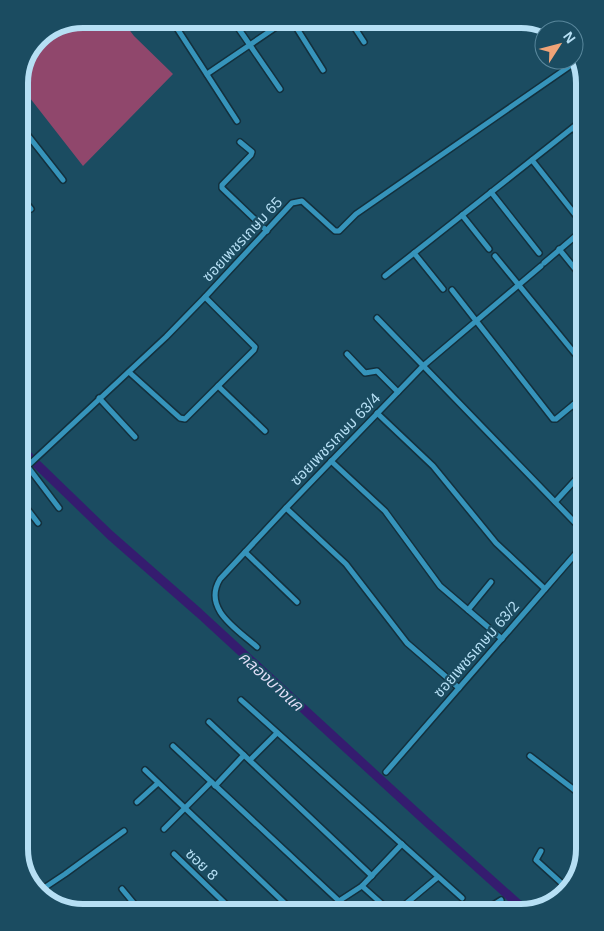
<svg xmlns="http://www.w3.org/2000/svg" width="604" height="931" viewBox="0 0 604 931" font-family="Arial,'Noto Sans Thai',sans-serif">
  <rect width="100%" height="100%" fill="#1b4c61"/>
  <!-- grass -->
  <polygon fill="#90476c" points="82,19 121,19 134,36 173,74 83,166 19,84 19,78 40,35"/>
  <g fill="none" stroke-linecap="round" stroke-linejoin="round">
    <!-- canal -->
    <polyline stroke="#351c6f" stroke-width="9" points="19,447 110,535 199,613 430,825 526,911"/>
    <defs>
      <g id="street">
        <polyline points="171,19 237,121"/>
        <polyline points="232,19 280,89"/>
        <polyline points="291,19 323,70"/>
        <polyline points="349,19 364,42"/>
        <polyline points="207,74 288,19"/>
        <polyline points="19,124 63,180"/>
        <polyline points="573,128 585,142"/>
        <polyline points="240,142 252,152 251,155 222,185 222,188 267,231"/>
        <polyline points="532,160 585,227"/>
        <polyline points="491,192 539,253"/>
        <polyline points="19,194 31,209"/>
        <polyline points="462,215 489,249"/>
        <polyline points="559,249 585,281"/>
        <polyline points="414,253 443,289"/>
        <polyline points="495,256 585,366"/>
        <polyline points="544,263 585,228"/>
        <polyline points="385,276 585,118"/>
        <polyline points="452,290 553,419 556,419 585,395"/>
        <polyline points="377,318 585,533"/>
        <polyline points="347,354 365,373 377,371 398,392"/>
        <polyline points="129,372 180,418 185,419 254,350 255,347 205,297"/>
        <polyline points="218,386 265,431"/>
        <polyline points="99,398 135,437"/>
        <polyline points="573,405 585,418"/>
        <polyline points="377,413 433,466 496,543 545,589"/>
        <polyline points="331,461 385,511 440,586 502,639"/>
        <polyline points="28,467 59,508"/>
        <polyline points="19,474 166,337 205,297 292,203 302,201 335,231 339,231 356,214 580,59"/>
        <polyline points="19,498 38,523"/>
        <polyline points="555,502 578,477"/>
        <polyline points="286,508 346,564 407,643 459,688"/>
        <polyline points="245,552 297,602"/>
        <polyline points="468,610 491,582"/>
        <path d="M 257,647 C 237,629 202,609 220,579 L 286,508 L 423,366 L 541,266"/>
        <polyline points="241,700 462,898"/>
        <polyline points="209,722 372,876"/>
        <polyline points="173,746 339,901"/>
        <polyline points="530,756 585,798"/>
        <polyline points="250,760 277,733"/>
        <polyline points="145,770 294,912"/>
        <polyline points="386,772 585,543"/>
        <polyline points="215,786 244,755"/>
        <polyline points="137,802 158,783"/>
        <polyline points="164,829 211,782"/>
        <polyline points="541,851 536,860 568,889"/>
        <polyline points="174,854 234,912"/>
        <polyline points="362,886 391,912"/>
        <polyline points="122,889 141,912"/>
        <polyline points="38,892 65,874 124,831"/>
        <polyline points="81,908 84,912"/>
        <polyline points="327,912 339,901 362,886 402,844"/>
        <polyline points="396,912 438,877"/>
        <polyline points="482,912 501,900"/>
      </g>
    </defs>
    <!-- street casing -->
    <use href="#street" stroke="#13303d" stroke-width="8"/>
    <!-- street -->
    <use href="#street" stroke="#3694bb" stroke-width="5"/>
  </g>
  <g text-anchor="middle" dominant-baseline="central" stroke-width="4.5" stroke-linejoin="round" paint-order="stroke">
    <!-- street labels -->
    <g font-size="15" fill="#b6dff4" stroke="#1b4c61">
      <text transform="translate(242 239) rotate(-47)">ซอยเพชรเกษม 65</text>
      <text transform="translate(335 439) rotate(-46)">ซอยเพชรเกษม 63/4</text>
      <text transform="translate(476 649) rotate(-49)">ซอยเพชรเกษม 63/2</text>
      <text transform="translate(202 864) rotate(44)">ซอย 8</text>
    </g>
    <!-- water labels -->
    <g font-size="16" font-style="italic" fill="#dedcf4" stroke="#1b4c61">
      <text transform="translate(271 681) rotate(42)">คลองบางแค</text>
    </g>
  </g>
  <!-- crop -->
  <path d="M0 0H604V931H0ZM83 28H521A55 55 0 0 1 576 83V849A55 55 0 0 1 521 904H83A55 55 0 0 1 28 849V83A55 55 0 0 1 83 28Z" fill="#1b4c61" fill-rule="evenodd"/>
  <path fill="none" stroke="#b6dff4" stroke-width="6" d="M83 28H521A55 55 0 0 1 576 83V849A55 55 0 0 1 521 904H83A55 55 0 0 1 28 849V83A55 55 0 0 1 83 28Z"/>
  <!-- north arrow -->
  <g transform="translate(559 45) rotate(54)"><circle r="24" fill="#1b4c61" stroke="#59879c"/>
  <path d="M0-4L9 19L0 12L-9 19Z" fill="#efa377"/>
  <text y="-8" font-size="14" font-weight="bold" text-anchor="middle" fill="#b6dff4">N</text>
  </g>
</svg>
